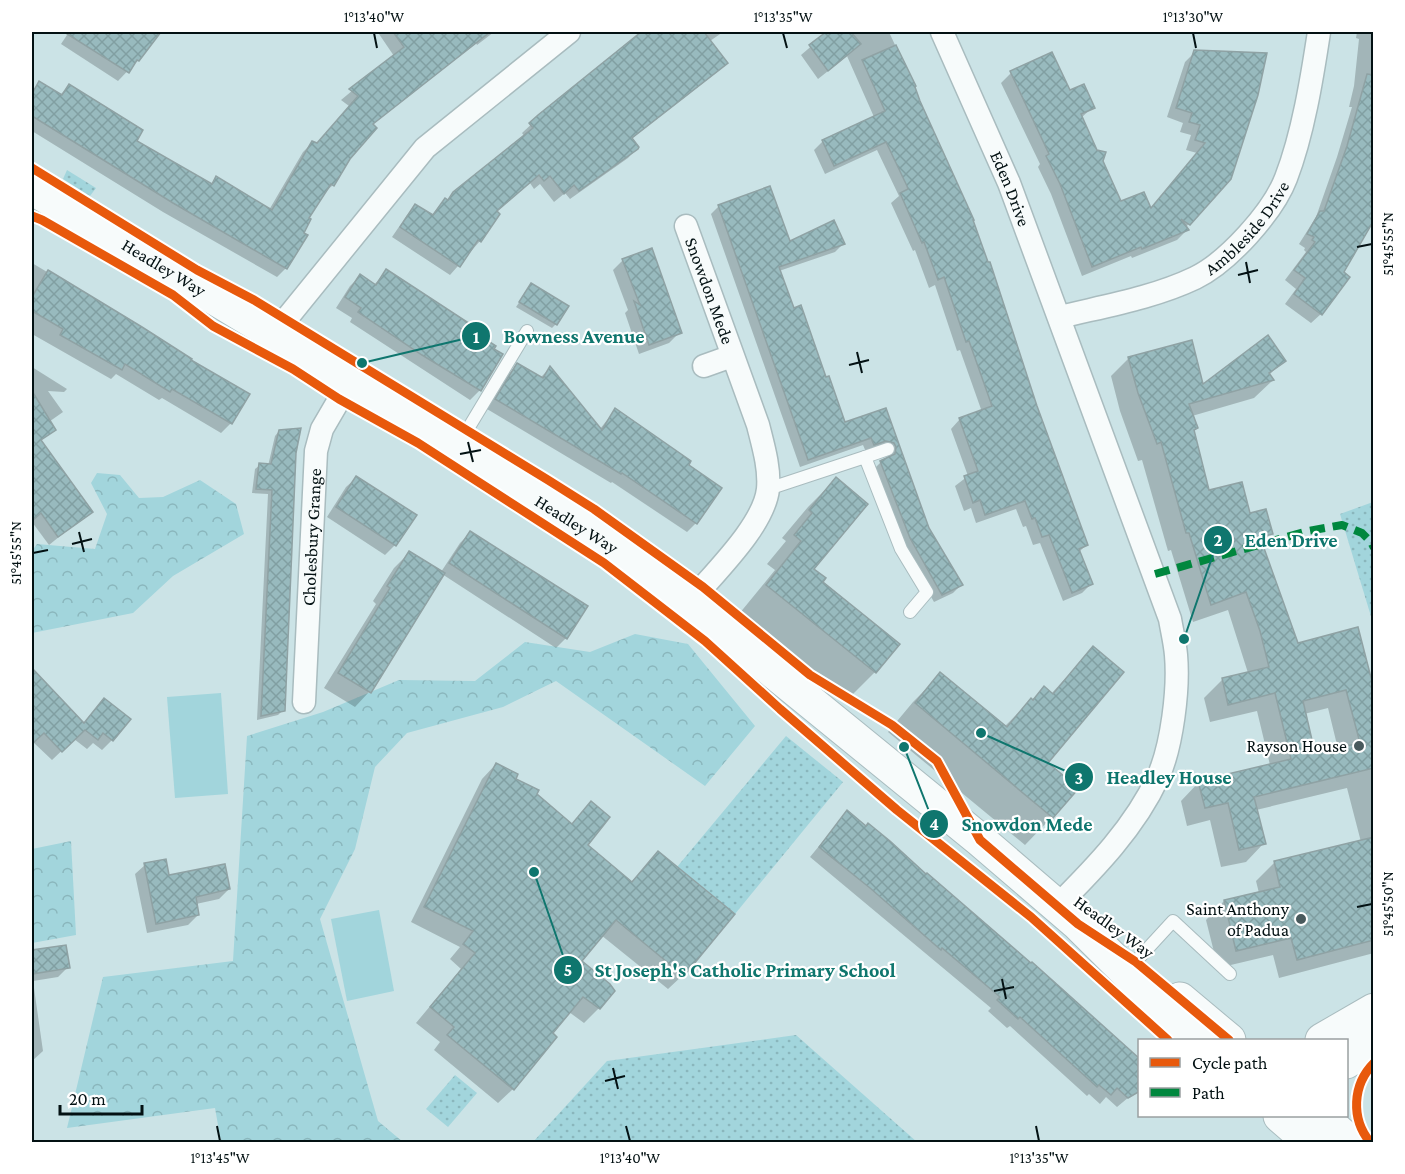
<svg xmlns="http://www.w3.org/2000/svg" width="1405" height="1174" viewBox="0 0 1405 1174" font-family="'Crimson Pro',serif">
  <defs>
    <pattern id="green-dots" width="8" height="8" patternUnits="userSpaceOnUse" patternTransform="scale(1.5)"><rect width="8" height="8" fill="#a2d5dc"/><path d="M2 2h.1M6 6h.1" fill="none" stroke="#8ab6bc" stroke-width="1.8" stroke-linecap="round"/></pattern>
    <pattern id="forest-crowns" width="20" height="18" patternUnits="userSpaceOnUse" patternTransform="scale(1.5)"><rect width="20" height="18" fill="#a2d5dc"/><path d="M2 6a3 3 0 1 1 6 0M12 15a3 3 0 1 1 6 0" fill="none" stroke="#8ab6bc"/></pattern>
    <pattern id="building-cross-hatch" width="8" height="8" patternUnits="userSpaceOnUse" patternTransform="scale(1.5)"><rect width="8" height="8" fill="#98babe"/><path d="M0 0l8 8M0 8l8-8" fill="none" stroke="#819fa2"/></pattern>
  </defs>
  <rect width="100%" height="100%" fill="#cbe3e6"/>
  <!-- green -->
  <g fill="url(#green-dots)">
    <polygon points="67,170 96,188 90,196 63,179"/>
    <polygon points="1373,502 1374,502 1373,623 1340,514"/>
    <polygon points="786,736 843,782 735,914 677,867"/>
    <polygon points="796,1035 917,1142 533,1142 607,1061"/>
    <polygon points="455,1075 477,1093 448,1127 426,1109"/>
  </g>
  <!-- forest -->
  <g fill="url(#forest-crowns)">
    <polygon points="97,473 120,475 139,498 163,497 200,480 236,504 244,534 173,576 133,613 32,633 32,551 37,544 95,549 107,514 91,483"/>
    <polygon points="635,634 688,644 755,726 705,786 556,681 503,707 407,733 375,767 355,849 320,919 378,1121 403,1142 221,1142 215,1108 67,1128 103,977 233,961 247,736 323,712 399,680 475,681 525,642 590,652"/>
    <polygon points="71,841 76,935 32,943 32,849"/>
  </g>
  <!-- pitch -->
  <g fill="#a2d5dc">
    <polygon points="221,693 228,794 175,798 167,697"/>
    <polygon points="379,910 394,991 347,1001 331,919"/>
  </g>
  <!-- shadow -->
  <g fill="#0003" fill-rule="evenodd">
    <polygon points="69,32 159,32 138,60 118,81 61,44"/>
    <polygon points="381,32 494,32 477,45 476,43 372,125 349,158 333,185 323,194 307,218 286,268 277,277 163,212 32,131 32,91 39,83 60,95 69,86 135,141 210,185 217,178 269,210 303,152 312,143 316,145 349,106 341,100 394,56 379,34"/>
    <polygon points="644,32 723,32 710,41 717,72 631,139 638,147 628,158 570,199 565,193 554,202 540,184 534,189 530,183 495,212 498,214 480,241 450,275 392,237 407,215 416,206 431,216 445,199 447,200 525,137 522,133 552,105"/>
    <polygon points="828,32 889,32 914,86 913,87 1036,406 1086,545 1079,552 1091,584 1082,593 1063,601 1040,543 1033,545 1026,526 1023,527 1016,509 976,523 971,508 964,511 955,486 968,476 951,429 960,419 982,412 960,350 957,351 935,285 929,288 915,250 913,251 891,203 899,196 877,150 825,174 814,150 823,141 874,117 847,56 818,79 801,55"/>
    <polygon points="1357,32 1374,32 1374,224 1367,229 1321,314 1311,323 1285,304 1296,289 1285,280 1306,252 1304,250 1305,248 1299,244 1316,217 1337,157 1352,107 1349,107 1354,86 1359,39 1356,38"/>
    <polygon points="1195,52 1230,178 1185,228 1187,230 1177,240 1132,258 1131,256 1082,276 1051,194 1038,167 1040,164 1001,83 1011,73 1069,92 1093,107 1081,118 1120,203 1150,210 1197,153 1186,150 1191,135 1180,132 1183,123 1167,117 1185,62"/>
    <polygon points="719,206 789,243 843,244 835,252 779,271 793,310 844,424 885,410 928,528 961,585 953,593 934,602 902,546 873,470 881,462 888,459 886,451 866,452 863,445 800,467 711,214"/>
    <polygon points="623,260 679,333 669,343 639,354 625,313 628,310 613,270"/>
    <polygon points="32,263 141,328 231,423 221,433 162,398 159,400 116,374 111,379 32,334"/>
    <polygon points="387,270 480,338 480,390 470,400 350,322 352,318 336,308 350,286 360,276 374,285"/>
    <polygon points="531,285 556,324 552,328 516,307"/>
    <path d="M 1129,358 L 1202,386 L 1284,360 L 1269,375 L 1273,380 L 1254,398 L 1192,416 L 1196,428 L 1193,432 L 1208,492 L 1249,515 L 1271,533 L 1261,543 L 1297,645 L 1369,680 L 1374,678 L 1374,953 L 1279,978 L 1273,955 L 1218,968 L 1206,920 L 1224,901 L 1259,893 L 1256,881 L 1274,863 L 1361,842 L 1347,788 L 1256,810 L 1264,843 L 1246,862 L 1221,867 L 1210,820 L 1187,826 L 1181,801 L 1199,782 L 1270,765 L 1257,711 L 1210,722 L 1204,698 L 1222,680 L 1248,673 L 1228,610 L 1193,622 L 1171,550 L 1168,551 L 1142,460 L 1138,461 L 1120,411 L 1111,376 ZM 1328,708 L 1338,749 L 1314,755 L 1304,714 Z"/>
    <polygon points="518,365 540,378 549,369 600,429 615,410 687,465 696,523 687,532 612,482 611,483 487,409 508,374"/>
    <polygon points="32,367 67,389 64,392 48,391 63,412 36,431 32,430"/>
    <polygon points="279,431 294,453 283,710 278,715 257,720 268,494 252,493 255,469 260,465 268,466 275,436"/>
    <polygon points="39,441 91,511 49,545 32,522 32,446"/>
    <polygon points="356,478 395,545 385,555 327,517 346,487"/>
    <polygon points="836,479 812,570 875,672 847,700 739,614 775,570 767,564 786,541 782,538 808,507"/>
    <polygon points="470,533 566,638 556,648 442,574 369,692 355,707 324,688 376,604 373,601 394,568 409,553 441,572 460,543"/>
    <polygon points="1093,648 1046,764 1052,817 1025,845 888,732 913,702 941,674 1004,727 1044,688 1051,694"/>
    <polygon points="32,670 83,724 104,700 112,740 102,750 93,743 87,749 74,739 52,760 33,742 32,743"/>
    <polygon points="496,764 571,825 591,803 586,845 631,882 658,853 733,914 683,975 668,989 601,935 580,961 599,1008 584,1023 569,1012 550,1034 513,1089 498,1103 434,1050 440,1042 416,1023 461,969 450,959 460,947 411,922 482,779"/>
    <polygon points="847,812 1135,1092 1117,1107 1106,1097 1100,1104 1089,1094 1087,1096 1010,1026 1007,1028 988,1011 991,1008 810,857"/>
    <polygon points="145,865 168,876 229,889 219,899 196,904 198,915 188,925 147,933 135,874"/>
    <polygon points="65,947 68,967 58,977 33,981 43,1051 32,1061 32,952"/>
  </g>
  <!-- building -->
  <g fill="url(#building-cross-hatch)" stroke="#8fa2a4" stroke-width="1.5" fill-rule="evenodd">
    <polygon points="64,32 161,32 139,61 137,60 129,73"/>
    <polygon points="393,32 490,32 373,124 377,128 350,159 334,186 331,184 309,218 311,219 304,233 308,235 287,269 173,203 32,116 32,94 39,81 62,95 69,84 143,130 137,141 212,184 216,176 272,210 312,141 317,143 358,96 349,89 404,47"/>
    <polygon points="641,32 704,32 728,63 632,138 639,147 638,149 579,191 574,185 564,194 550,176 544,181 539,175 497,211 500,214 481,242 478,240 460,267 400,227 415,204 433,215 445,198 448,200 453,192 533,128 529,123 538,115"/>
    <polygon points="826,32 851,32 861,44 828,71 809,45"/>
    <polygon points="896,45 916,86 915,87 920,101 974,220 973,220 988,262 990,262 1037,406 1088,545 1079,549 1093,584 1072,593 1049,535 1042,537 1035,518 1032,519 1025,501 985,515 980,500 973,503 964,476 978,471 959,418 992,406 969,341 966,342 944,277 938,280 924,242 922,243 900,193 908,189 907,186 886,142 834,166 822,140 885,111 862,60"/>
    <polygon points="1194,50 1267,53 1258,95 1231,179 1190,225 1181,219 1189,230 1142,249 1141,247 1092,267 1060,184 1046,156 1049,154 1010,71 1052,52 1070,90 1084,84 1095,108 1081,114 1097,150 1106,152 1103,161 1121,201 1144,192 1151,208 1205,143 1195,140 1200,125 1189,122 1192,113 1176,108"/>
    <polygon points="1367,74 1374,75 1374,220 1344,272 1350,277 1322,315 1294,294 1305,278 1294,270 1315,242 1312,240 1314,237 1307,234 1320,211 1324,211 1347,146"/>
    <polygon points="770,186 790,241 834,220 845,244 779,267 794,308 801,305 826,377 829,376 845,422 886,408 929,528 963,585 942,595 910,538 880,461 895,454 896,447 894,443 886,441 874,445 871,438 808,460 718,205"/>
    <polygon points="652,248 682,333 649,345 634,301 640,305 622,259"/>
    <polygon points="386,269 484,333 482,337 496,346 494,349 503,354 481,391 422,355 358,312 361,308 345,297 360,274 376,285"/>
    <polygon points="48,270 142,327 192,359 191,360 250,394 232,424 172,389 170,392 125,364 122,370 60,335 63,329 32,311 32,297"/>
    <polygon points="531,283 569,306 557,325 519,302"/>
    <path d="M 1268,335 L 1286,361 L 1269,373 L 1274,380 L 1189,404 L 1198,428 L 1194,430 L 1209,490 L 1242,482 L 1250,513 L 1266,509 L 1273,534 L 1260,537 L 1298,643 L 1358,627 L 1374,689 L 1374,768 L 1254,797 L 1266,844 L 1239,850 L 1228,803 L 1205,808 L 1198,781 L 1291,759 L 1275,693 L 1228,705 L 1222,678 L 1269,667 L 1260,631 L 1246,592 L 1211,605 L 1189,533 L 1186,533 L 1161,442 L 1157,444 L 1138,393 L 1128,357 L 1192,340 L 1203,384 ZM 1346,690 L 1360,743 L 1315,753 L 1303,701 Z"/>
    <polygon points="517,363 543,378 550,366 602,430 615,408 691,461 689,465 722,488 697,524 622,473 621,474 495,399"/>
    <polygon points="32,391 56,430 41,440 93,512 58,537 41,513 32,521"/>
    <polygon points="301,428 296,453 285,711 261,716 272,490 256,489 259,463 271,464 279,430"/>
    <polygon points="356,476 417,515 396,546 336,507"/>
    <polygon points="836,477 868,504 814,569 826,578 823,582 900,644 876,673 766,585 801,541 794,535 812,513 809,510"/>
    <polygon points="470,531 588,606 567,639 449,563"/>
    <polygon points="409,551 445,573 371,693 338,673 390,588 387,586"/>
    <polygon points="1093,646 1124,672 1048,763 1079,788 1053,818 915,703 940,672 1007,727 1031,698 1033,700 1044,686 1053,694"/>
    <polygon points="32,668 84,723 104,698 131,719 113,741 103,733 98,740 85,730 62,752 44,733 32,744"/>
    <polygon points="496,763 518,774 516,779 539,790 537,794 572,824 591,801 610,817 588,845 632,882 658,851 735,914 684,976 616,920 582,961 610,984 615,991 600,1009 583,997 553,1033 557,1037 514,1090 447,1035 454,1027 430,1007 475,953 463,944 473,931 424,907"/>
    <polygon points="847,810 866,826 868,823 890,841 926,874 927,873 1031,963 1032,962 1140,1059 1140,1091 1128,1098 1117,1088 1111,1095 1099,1085 1097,1087 1020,1017 1018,1019 997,1000 1000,997 942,948 941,950 870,888 819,847"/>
    <polygon points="1374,837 1374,940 1297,960 1291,938 1236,951 1224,900 1280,887 1274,861"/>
    <polygon points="166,859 169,875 225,864 230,889 196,897 199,915 156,924 144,863"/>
    <polygon points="66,945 70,968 32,974 32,950"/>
  </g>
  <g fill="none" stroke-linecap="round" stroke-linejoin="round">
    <defs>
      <g id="lane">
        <polyline points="457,447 527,331"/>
        <polyline points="865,457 888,449"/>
        <polyline points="768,489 865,457 901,549 927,592 910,612"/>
        <polyline points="1127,971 1173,921 1230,974"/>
      </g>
      <g id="street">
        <path id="s1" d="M 942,32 L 1009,183 L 1170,619 C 1172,631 1175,643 1176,655 C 1179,689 1172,746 1158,777 C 1135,827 1095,868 1057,906"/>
        <path id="s2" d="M 686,226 L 758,425 C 763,445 770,468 768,489 C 764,526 713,574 689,603"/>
        <path id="s3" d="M 1060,317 C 1105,306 1153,298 1195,278 C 1228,262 1273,212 1286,178 C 1303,134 1312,78 1319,32"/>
        <polyline points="274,334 425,148 569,32"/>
        <polyline points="704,366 732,356"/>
        <path id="s4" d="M 304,702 L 316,451 L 322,429 L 350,381"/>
      </g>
      <g id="secondary">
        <path id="s5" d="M 32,188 L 274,334 L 635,561 L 689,603 L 980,840 L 1078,924 L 1195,1040"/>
        <polyline points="1180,999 1229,1040"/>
        <polyline points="1322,1040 1374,1010"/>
        <polyline points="1346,1062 1374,1044"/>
        <polyline points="1280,1116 1310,1142"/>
        <polyline points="1320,1116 1350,1142"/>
      </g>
    </defs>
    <!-- lane casing -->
    <use href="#lane" stroke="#a9bcbf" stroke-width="14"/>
    <!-- street casing -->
    <use href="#street" stroke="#a9bcbf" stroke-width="25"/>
    <!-- secondary casing -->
    <use href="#secondary" stroke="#a9bcbf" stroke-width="35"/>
    <!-- lane -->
    <use href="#lane" stroke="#f7fbfb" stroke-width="12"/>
    <!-- street -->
    <use href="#street" stroke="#f7fbfb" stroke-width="22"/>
    <!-- secondary -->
    <use href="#secondary" stroke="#f7fbfb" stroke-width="33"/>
    <!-- quiet -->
    <polyline stroke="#00873e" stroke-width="8" stroke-dasharray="15 8" stroke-linecap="butt" points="1155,574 1308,531 1342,525 1362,533 1371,542 1374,548"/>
    <defs>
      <g id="cycleway">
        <polyline points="32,168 197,270 254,300 548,480 594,509 703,587 810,675 892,725 937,761 980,840 1078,924 1136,962 1229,1040"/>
        <polyline points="32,216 42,220 173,295 213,326 293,369 339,399 418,443 604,563 705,641 780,709 897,810 1031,917 1168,1040"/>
        <path d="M 1370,1142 C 1351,1119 1352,1085 1374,1063"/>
      </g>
    </defs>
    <!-- cycleway casing -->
    <use href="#cycleway" stroke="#fff" stroke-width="13"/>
    <!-- cycleway -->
    <use href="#cycleway" stroke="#e8590c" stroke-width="9"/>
  </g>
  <!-- ticks -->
  <path fill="none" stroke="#031113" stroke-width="2" d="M 374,33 L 377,48M 783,33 L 787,48M 1193,33 L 1196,48M 1357,247 L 1372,244M 1246,262 L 1250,283M 1238,275 L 1258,270M 857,352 L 862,373M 849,365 L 869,360M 468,442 L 473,462M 460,454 L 481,450M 79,532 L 84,552M 72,544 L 92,539M 33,553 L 48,550M 1357,907 L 1372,904M 1002,979 L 1006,999M 994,991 L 1014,987M 613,1068 L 618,1089M 605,1081 L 625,1076M 217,1126 L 220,1141M 626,1126 L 630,1141M 1036,1126 L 1039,1141"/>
  <!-- markers -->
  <g fill="#495a5d" stroke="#fff" stroke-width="2">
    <circle cx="1359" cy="746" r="6"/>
    <circle cx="1301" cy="919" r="6"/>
  </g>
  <g text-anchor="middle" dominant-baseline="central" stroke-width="4.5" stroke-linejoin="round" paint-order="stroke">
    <!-- street labels -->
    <g font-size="18" fill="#031113" stroke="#fff">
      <text stroke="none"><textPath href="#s1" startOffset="171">Eden Drive</textPath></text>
      <text stroke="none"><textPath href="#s3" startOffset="214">Ambleside Drive</textPath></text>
      <text stroke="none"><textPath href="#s5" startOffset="154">Headley Way</textPath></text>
      <text stroke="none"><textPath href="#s2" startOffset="69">Snowdon Mede</textPath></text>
      <text stroke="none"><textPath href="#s5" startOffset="640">Headley Way</textPath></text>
      <text stroke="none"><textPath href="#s4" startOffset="165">Cholesbury Grange</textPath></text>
      <text transform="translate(1114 927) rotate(36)">Headley Way</text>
    </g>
    <!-- poi labels -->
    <g font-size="18" fill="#031113" stroke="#fff" text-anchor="end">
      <text x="1347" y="746">Rayson House</text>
      <text x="1289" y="909">Saint Anthony<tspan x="1289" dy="21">of Padua</tspan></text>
    </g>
  </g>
  <!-- callouts -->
  <path fill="none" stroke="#0f766e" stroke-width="2" d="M362 363L476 336M1184 639L1218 540M981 733L1079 777M904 747L934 824M534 872L568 970"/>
  <g fill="#0f766e" stroke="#fff" stroke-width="2">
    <circle cx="362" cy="363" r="6"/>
    <circle cx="1184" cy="639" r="6"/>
    <circle cx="981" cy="733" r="6"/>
    <circle cx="904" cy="747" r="6"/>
    <circle cx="534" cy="872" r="6"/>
    <circle cx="476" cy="336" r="15"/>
    <circle cx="1218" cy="540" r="15"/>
    <circle cx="1079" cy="777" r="15"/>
    <circle cx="934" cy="824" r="15"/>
    <circle cx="568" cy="970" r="15"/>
  </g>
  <g font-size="18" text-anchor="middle" font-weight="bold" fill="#fff">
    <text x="476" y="343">1</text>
    <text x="1218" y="546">2</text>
    <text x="1079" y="784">3</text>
    <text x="934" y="830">4</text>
    <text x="568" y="976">5</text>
  </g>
  <g font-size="20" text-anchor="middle" font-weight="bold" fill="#0f766e" stroke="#fff" stroke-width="4.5" stroke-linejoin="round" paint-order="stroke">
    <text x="574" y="343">Bowness Avenue</text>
    <text x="1291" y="547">Eden Drive</text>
    <text x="1169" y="784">Headley House</text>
    <text x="1027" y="831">Snowdon Mede</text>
    <text x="745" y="977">St Joseph's Catholic Primary School</text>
  </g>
  <!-- border -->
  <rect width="1405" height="1174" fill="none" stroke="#ffffff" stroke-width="66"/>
  <!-- legend -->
  <rect x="1138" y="1039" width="210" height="78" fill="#ffffff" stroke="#9aa0a1" stroke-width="1.5"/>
  <rect x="1150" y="1058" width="30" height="9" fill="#e8590c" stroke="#9aa0a1" stroke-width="1.5"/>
  <text x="1192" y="1069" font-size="18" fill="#031113">Cycle path</text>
  <rect x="1150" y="1088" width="30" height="9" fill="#00873e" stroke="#9aa0a1" stroke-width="1.5"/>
  <text x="1192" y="1099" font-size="18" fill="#031113">Path</text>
  <!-- scale -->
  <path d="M60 1105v9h82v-9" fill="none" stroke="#031113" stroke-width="3"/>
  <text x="69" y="1105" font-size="18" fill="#031113" stroke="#ffffff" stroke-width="4.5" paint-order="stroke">20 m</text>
  <rect x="33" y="33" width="1339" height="1108" fill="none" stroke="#031113" stroke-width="2"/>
  <g font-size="15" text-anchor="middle" fill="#031113">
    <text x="374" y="22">1°13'40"W</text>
    <text x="783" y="22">1°13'35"W</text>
    <text x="1193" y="22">1°13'30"W</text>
    <text transform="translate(1388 244) rotate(-90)" y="5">51°45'55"N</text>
    <text transform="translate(16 553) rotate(-90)" y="5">51°45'55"N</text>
    <text transform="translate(1388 904) rotate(-90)" y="5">51°45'50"N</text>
    <text x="220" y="1163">1°13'45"W</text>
    <text x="630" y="1163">1°13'40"W</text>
    <text x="1039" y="1163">1°13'35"W</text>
  </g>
</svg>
